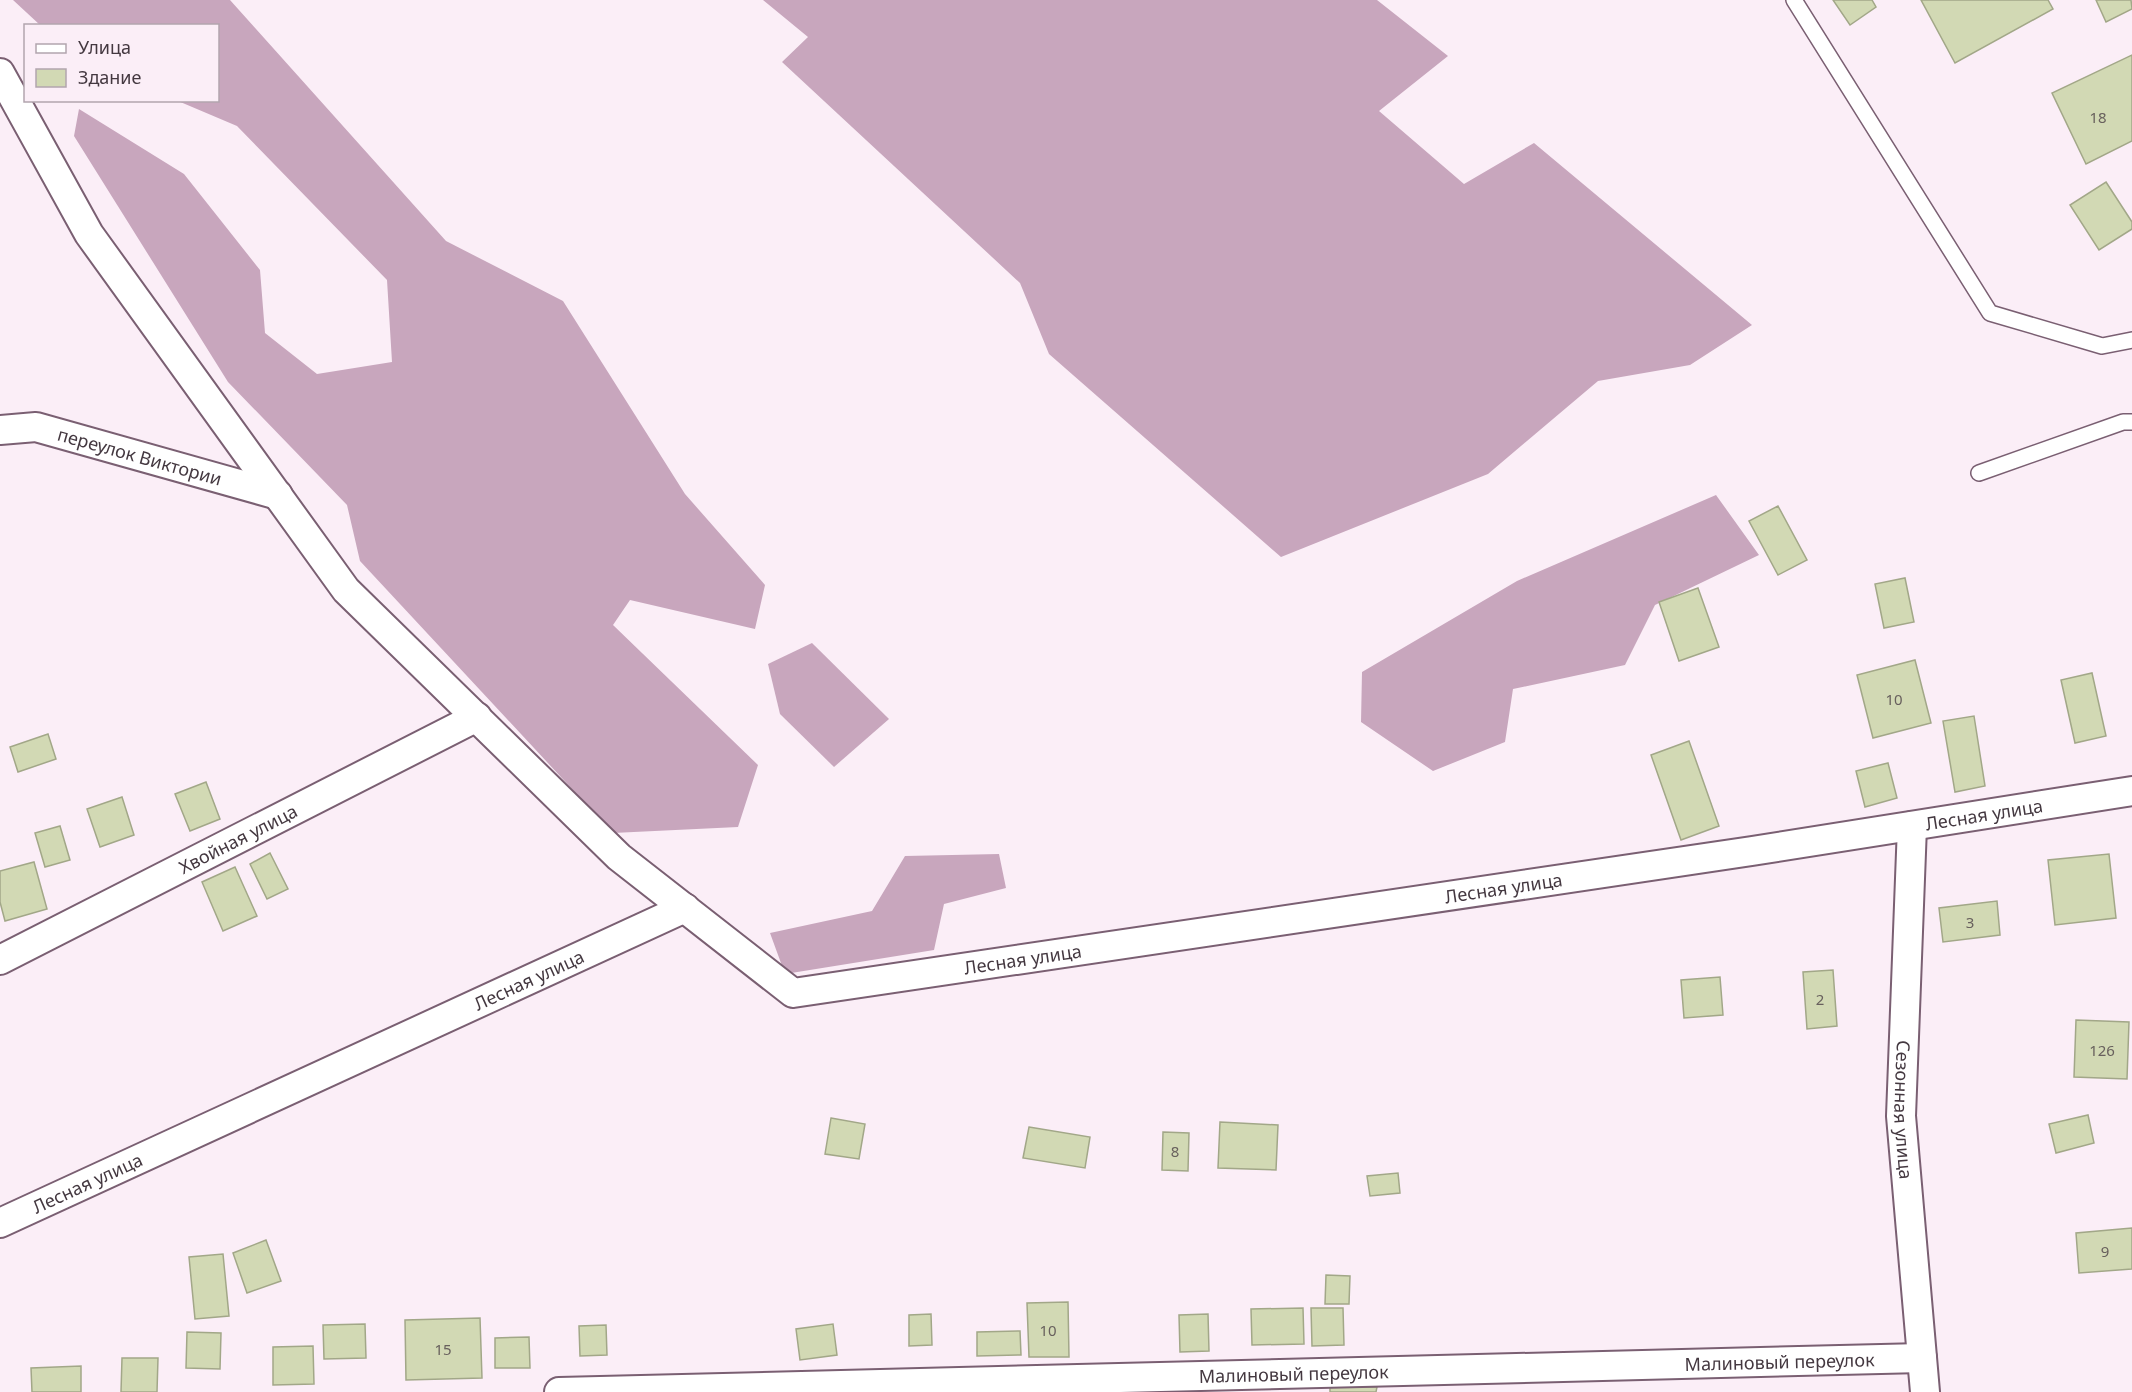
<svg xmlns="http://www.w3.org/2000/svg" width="2132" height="1392" viewBox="0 0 2132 1392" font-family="'Noto Sans',sans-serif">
  <rect width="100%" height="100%" fill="#fbeef7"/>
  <!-- forest -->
  <g fill="#c8a6bd">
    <polygon points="13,0 230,0 446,241 563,301 685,494 765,585 755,629 630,600 613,625 758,765 738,827 613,833 360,561 347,505 228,382 74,136 79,109 184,174 260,270 265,333 317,374 392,362 387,280 237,126 178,101 218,100 218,26 40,25"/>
    <polygon points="763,0 1377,0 1448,56 1379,111 1464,184 1534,143 1752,325 1690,365 1598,381 1488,474 1281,557 1049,354 1020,283 782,62 808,37"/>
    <polygon points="1716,495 1759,555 1655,605 1625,665 1513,689 1505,742 1433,771 1361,722 1362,672 1517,581"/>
    <polygon points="812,643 889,719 834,767 780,714 768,664"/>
    <polygon points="999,854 1006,888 944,904 934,950 785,974 770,933 872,911 905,856"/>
  </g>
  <!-- building -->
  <g fill="#d2d9b4" stroke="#a2a788" stroke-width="1.5">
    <polygon points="1833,0 1872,0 1876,7 1850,25"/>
    <polygon points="1921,0 2048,0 2053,9 1955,63"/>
    <polygon points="2096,0 2131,0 2132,9 2106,22"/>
    <polygon points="2132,55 2132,141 2086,164 2052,93"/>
    <polygon points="2106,182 2132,222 2132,229 2099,250 2070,205"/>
    <polygon points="1778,506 1807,560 1778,575 1749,521"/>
    <polygon points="1905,578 1914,622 1884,628 1875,584"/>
    <polygon points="1698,588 1719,647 1679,661 1659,602"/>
    <polygon points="1915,660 1931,723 1873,738 1857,675"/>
    <polygon points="2092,673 2106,736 2075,743 2061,680"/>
    <polygon points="1974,716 1985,786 1955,792 1943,721"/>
    <polygon points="48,734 56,759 18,772 10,747"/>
    <polygon points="1689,741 1719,826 1681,840 1651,755"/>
    <polygon points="1888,763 1897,798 1865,807 1856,771"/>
    <polygon points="206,782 220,819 190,831 175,794"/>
    <polygon points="122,797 134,835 100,847 87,809"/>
    <polygon points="60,826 70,860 45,867 35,833"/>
    <polygon points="270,853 288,889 267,899 250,864"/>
    <polygon points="2109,854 2116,918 2055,925 2048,860"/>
    <polygon points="34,862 47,909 5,921 0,902 0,871"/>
    <polygon points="235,867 257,916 223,931 202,882"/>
    <polygon points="1997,901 2000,935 1943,942 1939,908"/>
    <polygon points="1833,970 1837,1026 1807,1029 1803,972"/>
    <polygon points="1720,977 1723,1015 1684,1018 1681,980"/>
    <polygon points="2076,1020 2129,1022 2127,1079 2074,1077"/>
    <polygon points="2088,1115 2094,1143 2056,1153 2049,1124"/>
    <polygon points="831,1118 865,1124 859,1159 825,1154"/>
    <polygon points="1220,1122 1278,1125 1276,1170 1218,1168"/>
    <polygon points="1029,1127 1090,1137 1085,1168 1023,1158"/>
    <polygon points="1163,1132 1189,1133 1188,1171 1162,1170"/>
    <polygon points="1398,1173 1400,1193 1370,1196 1367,1176"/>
    <polygon points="2132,1228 2132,1269 2079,1273 2076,1233"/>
    <polygon points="266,1240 281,1281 247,1293 233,1253"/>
    <polygon points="223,1254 229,1316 195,1319 189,1257"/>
    <polygon points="1326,1275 1350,1276 1349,1304 1325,1304"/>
    <polygon points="1068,1302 1069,1357 1029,1357 1027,1303"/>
    <polygon points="1303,1308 1304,1344 1252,1345 1251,1309"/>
    <polygon points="1311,1308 1343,1308 1344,1345 1312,1346"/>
    <polygon points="931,1314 932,1345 909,1346 909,1315"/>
    <polygon points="1208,1314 1209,1351 1180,1352 1179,1315"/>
    <polygon points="480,1318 482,1378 406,1380 405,1320"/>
    <polygon points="365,1324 366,1358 324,1359 323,1325"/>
    <polygon points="833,1324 837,1355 800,1360 796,1329"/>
    <polygon points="606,1325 607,1355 580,1356 579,1326"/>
    <polygon points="1020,1331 1021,1355 977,1356 977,1332"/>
    <polygon points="187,1332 221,1333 220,1369 186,1368"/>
    <polygon points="529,1337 530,1368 495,1368 495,1338"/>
    <polygon points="313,1346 314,1384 273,1385 273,1347"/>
    <polygon points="122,1358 158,1358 157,1392 121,1392"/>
    <polygon points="81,1366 81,1392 32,1392 31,1368"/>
    <polygon points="1330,1386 1377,1387 1376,1392 1330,1392"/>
  </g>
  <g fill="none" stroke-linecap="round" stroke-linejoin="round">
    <defs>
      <g id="lane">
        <polyline points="1794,0 1990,313 2102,346 2132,340"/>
        <polyline points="1979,473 2123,422 2132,422"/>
      </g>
      <g id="street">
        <path id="s1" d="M 0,73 L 89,234 L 346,590 L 619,857 L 793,993 L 1752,851 L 2132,791"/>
        <path id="s2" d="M 0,430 L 36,427 L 278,495"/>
        <path id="s3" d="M 1912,826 L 1901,1116 L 1925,1392"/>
        <path id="s4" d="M 0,960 L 477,717"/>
        <path id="s5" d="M 0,1223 L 685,908"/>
        <path id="s6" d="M 559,1392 L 1922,1358"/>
      </g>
    </defs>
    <!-- lane casing -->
    <use href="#lane" stroke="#7a5f72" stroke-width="18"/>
    <!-- street casing -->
    <use href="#street" stroke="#7a5f72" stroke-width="32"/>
    <!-- lane -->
    <use href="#lane" stroke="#fff" stroke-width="15"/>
    <!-- street -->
    <use href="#street" stroke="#fff" stroke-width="28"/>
  </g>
  <g text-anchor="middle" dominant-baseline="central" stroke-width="4.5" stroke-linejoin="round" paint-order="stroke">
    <!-- number labels -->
    <g font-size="15" fill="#68605d">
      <text x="2098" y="117">18</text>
      <text x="1894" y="699">10</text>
      <text x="1970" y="922">3</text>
      <text x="1820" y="999">2</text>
      <text x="2102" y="1050">126</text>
      <text x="1175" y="1151">8</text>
      <text x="2105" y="1251">9</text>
      <text x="1048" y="1330">10</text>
      <text x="443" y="1349">15</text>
    </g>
    <!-- street labels -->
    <g font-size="18" fill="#443840" stroke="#fbeef7">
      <text stroke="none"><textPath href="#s2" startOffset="144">переулок Виктории</textPath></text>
      <text stroke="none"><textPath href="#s1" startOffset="2430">Лесная улица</textPath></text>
      <text stroke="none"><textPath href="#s4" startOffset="267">Хвойная улица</textPath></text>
      <text stroke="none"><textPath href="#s1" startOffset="1944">Лесная улица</textPath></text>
      <text stroke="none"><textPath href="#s1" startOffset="1458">Лесная улица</textPath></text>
      <text stroke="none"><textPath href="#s5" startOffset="582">Лесная улица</textPath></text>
      <text stroke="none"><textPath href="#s3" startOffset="284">Сезонная улица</textPath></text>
      <text stroke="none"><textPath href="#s5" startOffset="96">Лесная улица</textPath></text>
      <text stroke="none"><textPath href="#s6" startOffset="1221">Малиновый переулок</textPath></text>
      <text stroke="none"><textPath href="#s6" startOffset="735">Малиновый переулок</textPath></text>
    </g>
  </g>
  <!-- legend -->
  <rect x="24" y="24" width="195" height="78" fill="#fbeef7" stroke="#b2a5ae" stroke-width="1.5"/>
  <rect x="36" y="44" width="30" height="9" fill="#ffffff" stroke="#b2a5ae" stroke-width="1.5"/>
  <text x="78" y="54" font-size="18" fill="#443840">Улица</text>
  <rect x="36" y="69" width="30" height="18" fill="#d2d9b4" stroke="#b2a5ae" stroke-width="1.5"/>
  <text x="78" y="84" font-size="18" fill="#443840">Здание</text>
</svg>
